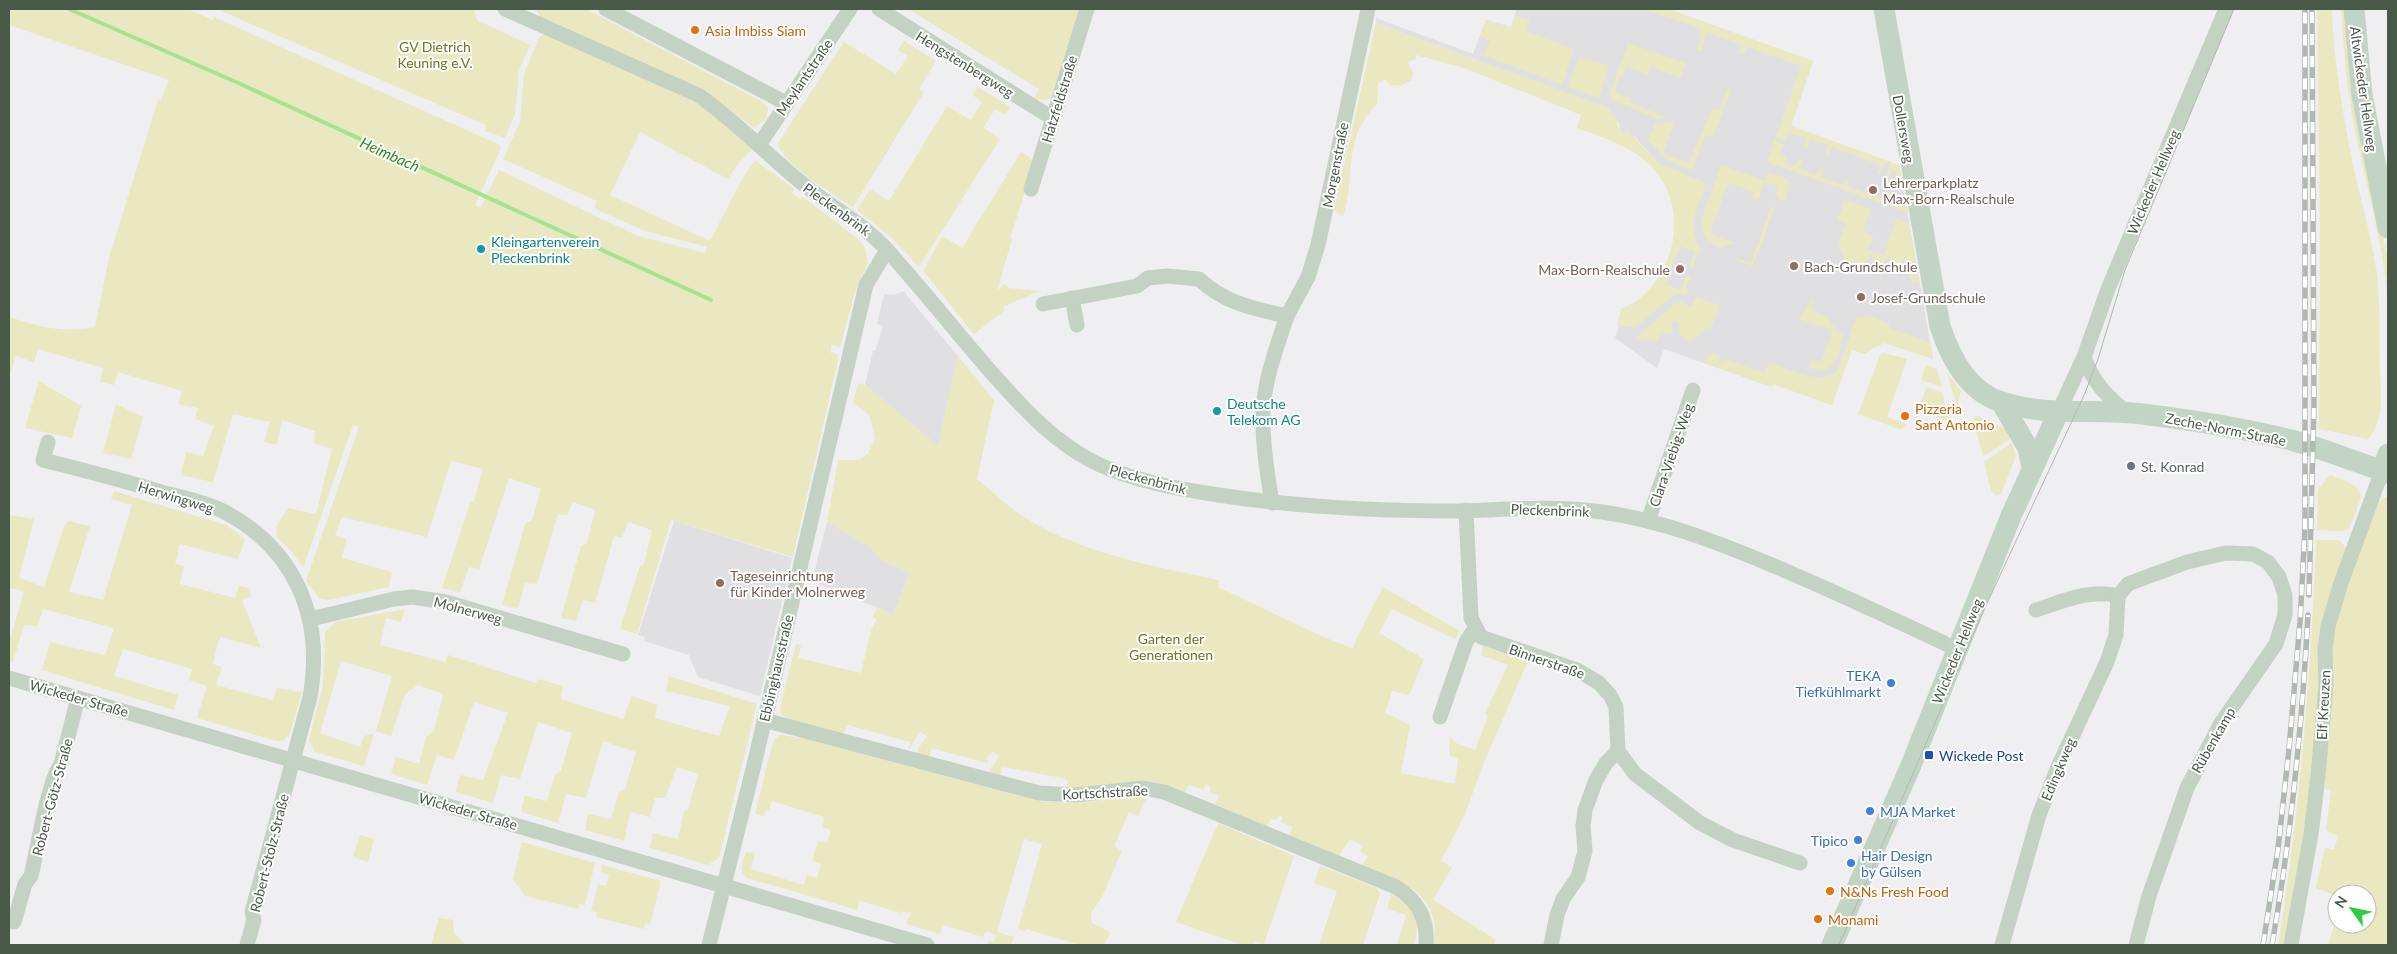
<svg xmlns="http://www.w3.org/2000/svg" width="2397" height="954" viewBox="0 0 2397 954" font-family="Lato,sans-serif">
  <rect width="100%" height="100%" fill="#efeef0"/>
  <!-- education -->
  <g fill="#e0dfe1">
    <polygon points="1517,9 1668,9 1813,61 1791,126 1899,165 1933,359 1856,333 1832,405 1773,384 1772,387 1664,349 1657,368 1615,338 1619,326 1648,303 1665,284 1691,215 1658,163 1635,137 1620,133 1619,123 1608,108 1376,23 1376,18 1473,54 1486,20 1511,27"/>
    <polygon points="903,291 958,356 938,446 865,385 873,351 875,351 883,326 877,324 884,294 894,295"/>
    <polygon points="674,521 792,558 760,696 698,677 689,655 644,641 645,637 638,635"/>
    <polygon points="827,522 872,548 880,559 910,573 893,614 812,581"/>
  </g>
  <!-- green -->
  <g fill="#eae8c0">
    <path d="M 9,9 L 188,9 L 213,20 L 214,17 L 500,145 L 501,148 L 475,205 L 480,208 L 499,170 L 638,236 L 705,253 L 707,247 L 642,230 L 594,208 L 597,201 L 503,159 L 520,122 L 524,74 L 539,37 L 542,35 L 551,36 L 693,101 L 718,118 L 753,148 L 737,165 L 728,179 L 640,132 L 610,195 L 710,241 L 739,185 L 755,160 L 794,189 L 792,193 L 800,199 L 803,197 L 858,239 L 865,247 L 868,264 L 856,288 L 840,347 L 831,345 L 831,355 L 832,352 L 837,354 L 838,360 L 793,557 L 671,520 L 637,634 L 620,629 L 640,566 L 644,564 L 652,530 L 628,522 L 622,538 L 614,536 L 595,603 L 583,600 L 576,621 L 561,618 L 581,546 L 587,543 L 595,510 L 573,502 L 567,515 L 558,514 L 537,584 L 525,583 L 518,608 L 502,605 L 525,524 L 532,520 L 541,489 L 509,478 L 479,569 L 469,567 L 460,592 L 442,588 L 470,503 L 474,501 L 483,469 L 451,461 L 427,537 L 342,517 L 335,535 L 346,539 L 342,558 L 392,572 L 389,587 L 328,600 L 320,599 L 306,581 L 359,427 L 353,425 L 303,568 L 293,553 L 276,536 L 277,526 L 288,508 L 316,514 L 332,449 L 314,443 L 315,431 L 282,420 L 277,445 L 264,442 L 270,422 L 233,414 L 213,482 L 181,475 L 186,452 L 203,456 L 214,426 L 195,419 L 198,408 L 178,404 L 182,391 L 118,372 L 114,385 L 100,382 L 103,368 L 38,349 L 34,362 L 16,356 L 9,378 L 9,317 C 40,327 62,333 95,327 L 109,258 L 158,100 L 161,100 L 169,80 L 9,25 Z"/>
    <polygon points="222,9 474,9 477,20 530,45 519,71 515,114 505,138 485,131 486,125 223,12"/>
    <polygon points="536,9 586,9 761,101 768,107 767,118 754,128 717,100 541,20"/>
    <path d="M 908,9 L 1082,9 L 1055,96 C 1048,101 1042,100 1034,98 L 1039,89 Z"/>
    <polygon points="1644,9 1668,9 1813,61 1791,126 1899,165 1903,183 1894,180 1897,172 1893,169 1888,178 1885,177 1891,164 1886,162 1880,174 1877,174 1880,165 1832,147 1828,156 1825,154 1828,146 1810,139 1807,148 1803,146 1806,138 1789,132 1784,141 1776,137 1801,66 1747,47 1743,55 1739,53 1741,45 1706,32 1702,51 1697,49 1701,37 1699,36 1701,29"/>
    <path d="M 2317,9 L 2332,9 C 2333,54 2341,100 2349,145 C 2357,189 2371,231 2377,275 C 2381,309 2379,341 2380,374 C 2381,397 2384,421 2368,439 L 2319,429 L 2320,229 Z"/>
    <path d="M 2341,9 L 2346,9 L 2371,182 L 2388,260 L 2388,303 C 2384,246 2367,190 2356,134 C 2347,93 2344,51 2341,9 Z"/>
    <polygon points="1515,15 1530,20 1526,31 1574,49 1562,85 1483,55 1490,41 1480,36 1486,20 1511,28"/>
    <path d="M 1376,23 L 1608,108 L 1616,116 L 1620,133 L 1623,134 L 1627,130 L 1658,163 L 1706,183 L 1694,217 L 1694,235 L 1701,250 L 1694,262 L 1694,269 L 1689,267 L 1695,252 L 1679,246 L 1666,284 L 1681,290 L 1687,274 L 1692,276 L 1686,286 L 1689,291 L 1687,294 L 1675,294 L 1635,328 L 1617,325 L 1621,309 C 1672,289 1691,216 1657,173 C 1637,147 1606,139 1577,128 L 1581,115 L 1464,68 L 1416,55 L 1416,59 L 1408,62 L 1413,72 L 1412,80 L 1401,86 L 1391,85 L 1385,79 L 1378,84 L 1377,104 C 1341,138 1356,181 1343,217 L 1334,210 Z"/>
    <path d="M 904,41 L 936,61 L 919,89 L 924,92 L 853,207 C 835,195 781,164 778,143 L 844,42 L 896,74 L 908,56 L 898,50 Z"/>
    <polygon points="1628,43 1686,63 1680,78 1651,67 1647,76 1641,73 1641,71 1626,66 1623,76 1620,76 1615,92 1630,98 1628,102 1666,117 1659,119 1611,100 1610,92"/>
    <polygon points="1579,57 1609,66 1599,98 1568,87"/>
    <polygon points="978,87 1010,107 1005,115 995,109 983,128 1000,139 919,267 891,237 857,210 870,189 889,201 947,106 971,120 982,102 973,95"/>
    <path d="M 1727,88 L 1731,90 L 1713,137 L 1705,135 L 1693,169 L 1691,170 L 1667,160 L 1648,140 L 1655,123 C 1662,125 1667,121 1674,123 L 1663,154 L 1689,163 L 1712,108 L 1719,110 Z"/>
    <polygon points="1774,140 1784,144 1780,154 1787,157 1784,163 1795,167 1799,159 1802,161 1799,168 1816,175 1820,168 1824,169 1821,177 1842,185 1846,178 1849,179 1847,186 1885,200 1888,193 1905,199 1908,213 1767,162"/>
    <polygon points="1021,152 1035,161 1010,238 1012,239 997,291 1004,284 1009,288 1039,291 1003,307 1005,310 974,334 923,271 942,236 962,248"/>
    <path d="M 1721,165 L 1765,181 L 1768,172 L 1788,179 L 1790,183 L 1785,200 L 1779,201 L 1778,196 L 1775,195 L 1778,186 L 1765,182 L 1758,200 L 1752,198 L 1754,192 L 1728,183 L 1710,234 L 1735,243 L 1721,248 C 1709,243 1702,235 1701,221 Z"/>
    <polygon points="1845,200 1871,209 1863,232 1874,236 1867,250 1884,255 1896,219 1909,223 1919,282 1913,283 1911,281 1907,261 1901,261 1902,268 1891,270 1889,259 1885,259 1884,264 1876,265 1872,255 1869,254 1869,258 1862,267 1857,269 1856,274 1850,273 1839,247 1840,237 1846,224 1837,220"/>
    <polygon points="1771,206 1775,208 1753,266 1737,261 1737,258 1751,263"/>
    <path d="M 1696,297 L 1720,305 L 1710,330 L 1704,328 C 1694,347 1676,343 1679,321 L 1673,321 L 1671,328 L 1673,334 L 1663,333 L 1656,341 L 1649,339 L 1643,341 L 1636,337 L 1674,304 L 1681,302 L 1692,307 Z"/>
    <path d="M 1811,301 L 1813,302 L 1811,308 C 1816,314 1824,314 1829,320 C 1835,327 1835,331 1844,335 C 1837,356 1836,377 1809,368 L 1813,359 L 1821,362 L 1833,330 L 1798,319 Z"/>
    <path d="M 1857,316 L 1864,319 L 1865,316 L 1874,317 L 1889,324 L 1889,328 L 1931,343 L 1933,359 L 1884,343 L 1864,354 L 1852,350 L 1832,405 L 1773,384 L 1772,387 L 1705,363 L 1709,355 L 1713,353 L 1720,356 L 1718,361 L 1721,364 L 1727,359 L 1757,371 L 1758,369 L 1765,372 L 1769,362 C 1789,368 1820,387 1837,371 Z"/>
    <polygon points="1884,353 1907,359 1887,417 1906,424 1902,430 1858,414 1880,355"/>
    <path d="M 958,356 L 994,400 L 977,479 C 992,491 1006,505 1021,515 C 1079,553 1152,566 1219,580 L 1218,587 L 1321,636 L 1354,649 L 1354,644 L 1383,587 L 1460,631 L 1455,639 L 1392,609 L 1379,633 L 1424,659 L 1409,695 L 1392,691 L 1385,713 L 1410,725 L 1401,773 L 1455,784 L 1458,759 L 1449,755 L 1450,738 L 1456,743 L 1475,750 L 1488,716 L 1485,714 L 1508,665 L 1481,655 L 1483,646 L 1528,661 L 1483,765 L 1465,814 L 1441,861 L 1452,867 L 1433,900 L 1496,940 L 1493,945 L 1433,945 C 1443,893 1401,881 1362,866 L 1368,856 L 1360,851 L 1363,846 L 1350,839 L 1339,856 L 1289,835 L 1293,827 L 1281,822 L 1283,817 L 1279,815 L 1276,820 L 1271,819 L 1267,826 L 1215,804 L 1219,796 L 1209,792 L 1211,787 L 1206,785 L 1203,790 L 1189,785 L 1184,792 L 1158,783 L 1143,781 L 1071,788 L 1067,787 L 1068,781 L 1063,778 L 1003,767 L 1000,776 L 991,773 L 990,770 L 999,756 L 992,751 L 986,759 L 989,761 L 987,763 L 932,748 L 929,757 L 918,754 L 918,749 L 927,736 L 920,732 L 909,750 L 908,749 L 910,742 L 848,725 L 843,734 L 792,720 L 781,715 L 780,708 L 796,644 L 801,645 L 798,658 L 861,673 L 871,630 L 877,619 L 873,617 L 877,608 L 893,614 L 910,573 L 880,559 L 871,548 L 827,522 L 838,460 L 859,460 L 868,454 L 875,438 L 870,416 L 853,402 L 858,383 L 865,385 L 938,446 Z"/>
    <polygon points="1926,365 1937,369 1942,387 1921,380"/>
    <polygon points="1947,373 1961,391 1957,407"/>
    <polygon points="39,381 81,406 72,438 25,428"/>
    <polygon points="1926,387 1942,392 1949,421 1919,410"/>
    <polygon points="116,404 143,417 131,459 103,453"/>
    <polygon points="1975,416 1979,416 2005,429 2010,439 1986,455 1983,455 1973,421"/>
    <polygon points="2012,443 2016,456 2001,494 1996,495 1991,491 1984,462"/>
    <path d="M 2330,475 C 2342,480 2360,483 2361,498 L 2349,529 L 2342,531 L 2317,530 L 2318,489 Z"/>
    <polygon points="114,491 226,525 245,539 238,559 180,544 175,564 184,566 180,584 235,598 239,586 247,587 251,596 242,600 261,648 221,637 218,642 213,664 222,667 216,685 273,700 277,688 302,692 289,736 282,741 277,741 197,718 207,686 189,680 192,669 123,649 114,676 178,695 174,710 42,670 50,642 105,655 114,628 43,609 37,626 24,625 13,662 9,661 9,643 24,591 9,588 9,515 34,519 19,578 44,587 64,527 68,521 90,526 69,592 103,600 132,505 111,499"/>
    <polygon points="2388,496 2388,945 2328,945 2337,916 2337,924 2367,924 2367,894 2337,896 2316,888 2325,848 2334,850 2338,836 2326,830 2331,791 2323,787 2331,714 2330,639 2344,592 2375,508 2381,500"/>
    <path d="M 2316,540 L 2339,540 L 2347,549 L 2320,711 L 2302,862 L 2285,945 L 2278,945 C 2300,811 2311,676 2316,540 Z"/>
    <polygon points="405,609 401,622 386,618 380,645 445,662 448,655 536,683 538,679 563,686 561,699 623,719 632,696 657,705 655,718 719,736 730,706 666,691 669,676 757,704 719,858 708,865 650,848 653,833 678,839 684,811 688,809 698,774 677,767 665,798 655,798 650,817 630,812 624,841 585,830 588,814 611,819 619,792 625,789 636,752 603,741 586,798 566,794 558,823 521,812 525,796 547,801 555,775 561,771 572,733 538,722 520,779 501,775 493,803 456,792 460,775 483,780 508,713 474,702 454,760 437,755 427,785 391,774 396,757 419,764 426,737 434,731 443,694 418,685 405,694 391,736 376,731 392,676 341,661 320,733 360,747 364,736 374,734 364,766 315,752 309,740 323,685 325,632 335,622"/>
    <path d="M 781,735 L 807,739 L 1039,801 L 1071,803 L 1144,797 L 1146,799 L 1138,816 L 1129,812 L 1114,846 L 1122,851 L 1101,899 L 1091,913 L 1092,923 L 1110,932 L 1104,945 L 1080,945 L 1026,929 L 1025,932 L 1018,929 L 1042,844 L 1024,839 L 997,932 L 1014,937 L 1011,945 L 988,945 L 989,940 L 994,942 L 996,935 L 986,931 L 983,937 L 943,925 L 940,934 L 906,924 L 911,913 L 902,911 L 901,913 L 860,901 L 857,910 L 747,878 C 738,871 743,861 746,852 L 755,853 L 751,869 L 804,885 L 807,875 L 817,878 L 821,864 L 812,861 L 818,841 L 827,843 L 831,830 L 822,827 L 824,817 L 772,801 L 769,811 L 766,810 L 764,816 L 755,814 L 771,749 L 775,739 Z"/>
    <polygon points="1218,823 1294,856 1264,944 1255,941 1253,945 1242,945 1176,922"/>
    <polygon points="360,835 374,839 368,862 353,857"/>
    <polygon points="522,842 595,863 585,905 580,904 578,909 525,896 513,879"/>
    <polygon points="602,865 661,881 650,925 645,924 644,929 596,917 597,912 591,911 598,884 606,886 609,875 601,872"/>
    <polygon points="1320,866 1377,888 1380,894 1363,945 1319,945 1337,891 1314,883"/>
    <path d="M 1391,894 C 1414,908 1422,918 1414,945 L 1397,945 L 1406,915 L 1387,909 Z"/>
    <polygon points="439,918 453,920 454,933 465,945 431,945"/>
  </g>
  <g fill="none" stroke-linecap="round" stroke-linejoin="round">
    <!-- stream -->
    <polyline stroke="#a5e391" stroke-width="4" points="69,9 236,82 711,300"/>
    <!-- street -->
    <g stroke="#c3d2c3" stroke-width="15">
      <path d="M 505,9 L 698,95 C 736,121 767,155 803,184 C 831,207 863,223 888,251 C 923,290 956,332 991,372 C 1023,408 1056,445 1100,465 C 1136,481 1174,488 1212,494 C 1293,507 1375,511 1457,511 C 1505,510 1554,505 1602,512 C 1660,520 1714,541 1767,563 C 1832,590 1895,620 1959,650"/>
      <polyline points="606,9 786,103"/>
      <polyline points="879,9 1052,118"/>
      <polyline points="759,145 850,9"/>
      <polyline points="1031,189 1087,9"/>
      <polyline points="1072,298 1077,325"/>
      <path d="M 1043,304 L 1137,286 L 1148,278 L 1167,276 L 1199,279 C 1224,303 1255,309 1287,316 C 1277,346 1265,378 1263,410 C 1262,441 1267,472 1272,503"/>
      <polyline points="1287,316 1308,277 1318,245 1368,9"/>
      <path d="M 2084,357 C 2094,384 2105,394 2126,412"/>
      <polyline points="2059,411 2084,357 2108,289 2226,9"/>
      <path d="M 48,442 L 43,460 C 83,470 122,480 161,492 C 182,497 204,502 223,511 C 296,549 324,618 310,697 L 252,912 L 254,920 L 247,945"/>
      <polyline points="1466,510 1471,618 1481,637 1577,670 1599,683 1610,695 1616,707 1618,751 1635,774 1700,823 1733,840 1800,863"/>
      <polyline points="1648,521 1693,390"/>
      <path d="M 2036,610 C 2061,602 2092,588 2118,596 L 2128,584 L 2187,562 L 2226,553 L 2253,554 L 2268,562 L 2279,577 L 2285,595 L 2285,615 L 2276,644 L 2221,723 L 2187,788 L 2149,896 L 2136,945"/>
      <polyline points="311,619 394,599 412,597 446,602 623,654"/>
      <polyline points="9,678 927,945"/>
      <polyline points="1440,717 1466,642 1475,628"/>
      <path d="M 764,720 L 1039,793 L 1075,795 L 1143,788 L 1164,792 L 1396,887 C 1418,901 1428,918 1426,945"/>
      <path d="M 14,922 L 25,884 L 31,876 C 37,852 48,780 61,764 L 78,698"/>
      <polyline points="709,945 754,765 866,285 887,250"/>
      <polyline points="1551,945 1557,915 1563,899 1578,877 1585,851 1583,826 1585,810 1596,780 1606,763 1618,751"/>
      <polyline points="2002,945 2039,815 2058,767 2107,662 2116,635 2118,596"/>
      <polyline points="2291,945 2311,834 2318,776 2326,685 2325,650 2328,626 2341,583 2382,471"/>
    </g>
    <!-- secondary -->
    <g stroke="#c2d5c4" stroke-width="21">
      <path d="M 1884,9 L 1940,326 C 1950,357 1968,392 2002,402 C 2047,417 2096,408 2142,414 C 2192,420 2242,428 2291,440 C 2324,449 2356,462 2388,473"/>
      <polyline points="2354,9 2362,95 2388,228"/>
      <polyline points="2001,402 2028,448 2032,467"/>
      <polyline points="2382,471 2388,454"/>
      <polyline points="1832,945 1909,770 2011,516 2059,411"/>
    </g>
    <!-- tram -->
    <polyline stroke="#b1b8b2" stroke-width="1" points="1839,945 1982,614 2085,393 2098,359 2125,270 2234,9"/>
    <defs>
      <g id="rail">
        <polyline points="2309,595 2314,404 2312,9"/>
        <polyline points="2263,945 2278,849 2289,749 2300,622 2305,528 2305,9"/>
        <path d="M 2272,945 C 2291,836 2302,725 2308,615"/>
      </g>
    </defs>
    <!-- rail casing -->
    <use href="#rail" stroke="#b1b8b2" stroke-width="5.5"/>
    <!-- rail -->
    <use href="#rail" stroke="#fff" stroke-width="4" stroke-dasharray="11" stroke-linecap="butt"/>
  </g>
  <!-- markers -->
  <g fill="#e8710a" stroke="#fff" stroke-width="2">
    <circle cx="695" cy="30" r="5"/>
    <circle cx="1905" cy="416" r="5"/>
    <circle cx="1830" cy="891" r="5"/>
    <circle cx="1818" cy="919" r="5"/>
  </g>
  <g fill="#8d6e63" stroke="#fff" stroke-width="2">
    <circle cx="1873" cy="190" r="5"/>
    <circle cx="1794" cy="266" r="5"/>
    <circle cx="1680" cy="269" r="5"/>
    <circle cx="1861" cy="297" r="5"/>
    <circle cx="720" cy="583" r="5"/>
  </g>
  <g fill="#0f9aa8" stroke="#fff" stroke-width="2">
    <circle cx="481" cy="249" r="5"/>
    <circle cx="1217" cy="411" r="5"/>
  </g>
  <circle fill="#6b7280" stroke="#fff" stroke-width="2" cx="2131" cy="466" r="5"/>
  <g fill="#3f7fe0" stroke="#fff" stroke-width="2">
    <circle cx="1891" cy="683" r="5"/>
    <circle cx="1870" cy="811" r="5"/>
    <circle cx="1858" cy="840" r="5"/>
    <circle cx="1851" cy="863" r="5"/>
  </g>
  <rect fill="#1a4fb4" stroke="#fff" stroke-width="2" x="1924" y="750" width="10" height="10" rx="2.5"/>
  <g text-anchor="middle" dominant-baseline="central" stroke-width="4" stroke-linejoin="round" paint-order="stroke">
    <!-- food labels -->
    <g font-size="14" fill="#c56008" stroke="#fff" text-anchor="start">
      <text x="705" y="30">Asia Imbiss Siam</text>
      <text x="1915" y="408">Pizzeria<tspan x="1915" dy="16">Sant Antonio</tspan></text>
      <text x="1840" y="891">N&amp;Ns Fresh Food</text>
      <text x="1828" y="919">Monami</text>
    </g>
    <!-- park labels -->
    <g font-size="14" fill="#6f7420" stroke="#fff">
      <text x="435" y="46">GV Dietrich<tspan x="435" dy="16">Keuning e.V.</tspan></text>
      <text x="1171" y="638">Garten der<tspan x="1171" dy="16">Generationen</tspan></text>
    </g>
    <!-- street labels -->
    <g font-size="14" fill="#485948" stroke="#fff">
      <text transform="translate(965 64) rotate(32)">Hengstenbergweg</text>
      <text transform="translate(804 77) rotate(-56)">Meylantstraße</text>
      <text transform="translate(2364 89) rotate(82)">Altwickeder Hellweg</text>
      <text transform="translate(1059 99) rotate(-73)">Hatzfeldstraße</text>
      <text transform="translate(1904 129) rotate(80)">Dollersweg</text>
      <text transform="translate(1335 165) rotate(-79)">Morgenstraße</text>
      <text transform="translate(2153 182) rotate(-67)">Wickeder Hellweg</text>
      <text transform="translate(837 209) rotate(36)">Pleckenbrink</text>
      <text transform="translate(2226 429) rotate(11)">Zeche-Norm-Straße</text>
      <text transform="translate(1671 455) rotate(-71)">Clara-Viebig-Weg</text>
      <text transform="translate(1148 479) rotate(15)">Pleckenbrink</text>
      <text transform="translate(176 497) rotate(17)">Herwingweg</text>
      <text transform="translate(1550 510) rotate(2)">Pleckenbrink</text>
      <text transform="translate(468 610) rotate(15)">Molnerweg</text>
      <text transform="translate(1957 651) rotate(-68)">Wickeder Hellweg</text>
      <text transform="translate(1547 661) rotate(19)">Binnerstraße</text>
      <text transform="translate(776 668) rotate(-77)">Ebbinghausstraße</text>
      <text transform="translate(79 698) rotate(16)">Wickeder Straße</text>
      <text transform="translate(2323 705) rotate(-87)">Elf Kreuzen</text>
      <text transform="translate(2213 740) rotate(-60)">Rübenkamp</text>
      <text transform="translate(2058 769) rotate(-67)">Edingkweg</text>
      <text transform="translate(1105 792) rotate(-3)">Kortschstraße</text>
      <text transform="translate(52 797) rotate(-75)">Robert-Götz-Straße</text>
      <text transform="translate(468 811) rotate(16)">Wickeder Straße</text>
      <text transform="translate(269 853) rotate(-76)">Robert-Stolz-Straße</text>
    </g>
    <!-- education labels -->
    <g font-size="14" fill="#785e54" stroke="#fff" text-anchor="start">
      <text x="1883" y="182">Lehrerparkplatz<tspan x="1883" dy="16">Max-Born-Realschule</tspan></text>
      <text x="1804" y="266">Bach-Grundschule</text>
      <text x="1670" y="269" text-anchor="end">Max-Born-Realschule</text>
      <text x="1871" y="297">Josef-Grundschule</text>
      <text x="730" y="575">Tageseinrichtung<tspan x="730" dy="16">für Kinder Molnerweg</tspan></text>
    </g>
    <!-- culture labels -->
    <g font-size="14" fill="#0d838f" stroke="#fff" text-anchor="start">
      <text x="491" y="241">Kleingartenverein<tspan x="491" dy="16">Pleckenbrink</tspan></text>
      <text x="1227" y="403">Deutsche<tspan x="1227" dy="16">Telekom AG</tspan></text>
    </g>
    <!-- worship labels -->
    <g font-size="14" fill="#5b616d" stroke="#fff" text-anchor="start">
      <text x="2141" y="466">St. Konrad</text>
    </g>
    <!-- shop labels -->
    <g font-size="14" fill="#366cbe" stroke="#fff" text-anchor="end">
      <text x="1881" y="675">TEKA<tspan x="1881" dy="16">Tiefkühlmarkt</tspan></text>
      <text x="1880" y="811" text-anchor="start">MJA Market</text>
      <text x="1848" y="840">Tipico</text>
      <text x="1861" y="855" text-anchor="start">Hair Design<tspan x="1861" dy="16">by Gülsen</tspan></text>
    </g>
    <!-- transit labels -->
    <g font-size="14" fill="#164399" stroke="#fff" text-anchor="start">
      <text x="1939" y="755">Wickede Post</text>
    </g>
    <!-- water labels -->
    <g font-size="15" font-style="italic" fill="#328619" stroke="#fff">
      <text transform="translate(390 154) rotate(24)">Heimbach</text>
    </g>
  </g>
  <!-- border -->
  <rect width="2397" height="954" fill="none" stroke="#485948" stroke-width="20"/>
  <!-- north arrow -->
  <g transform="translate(2352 909) rotate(303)"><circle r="24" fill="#ffffff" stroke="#b6bdb6"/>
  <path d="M0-4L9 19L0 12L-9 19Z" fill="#2ace3e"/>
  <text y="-8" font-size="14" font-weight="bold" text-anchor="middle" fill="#485948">N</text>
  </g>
</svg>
